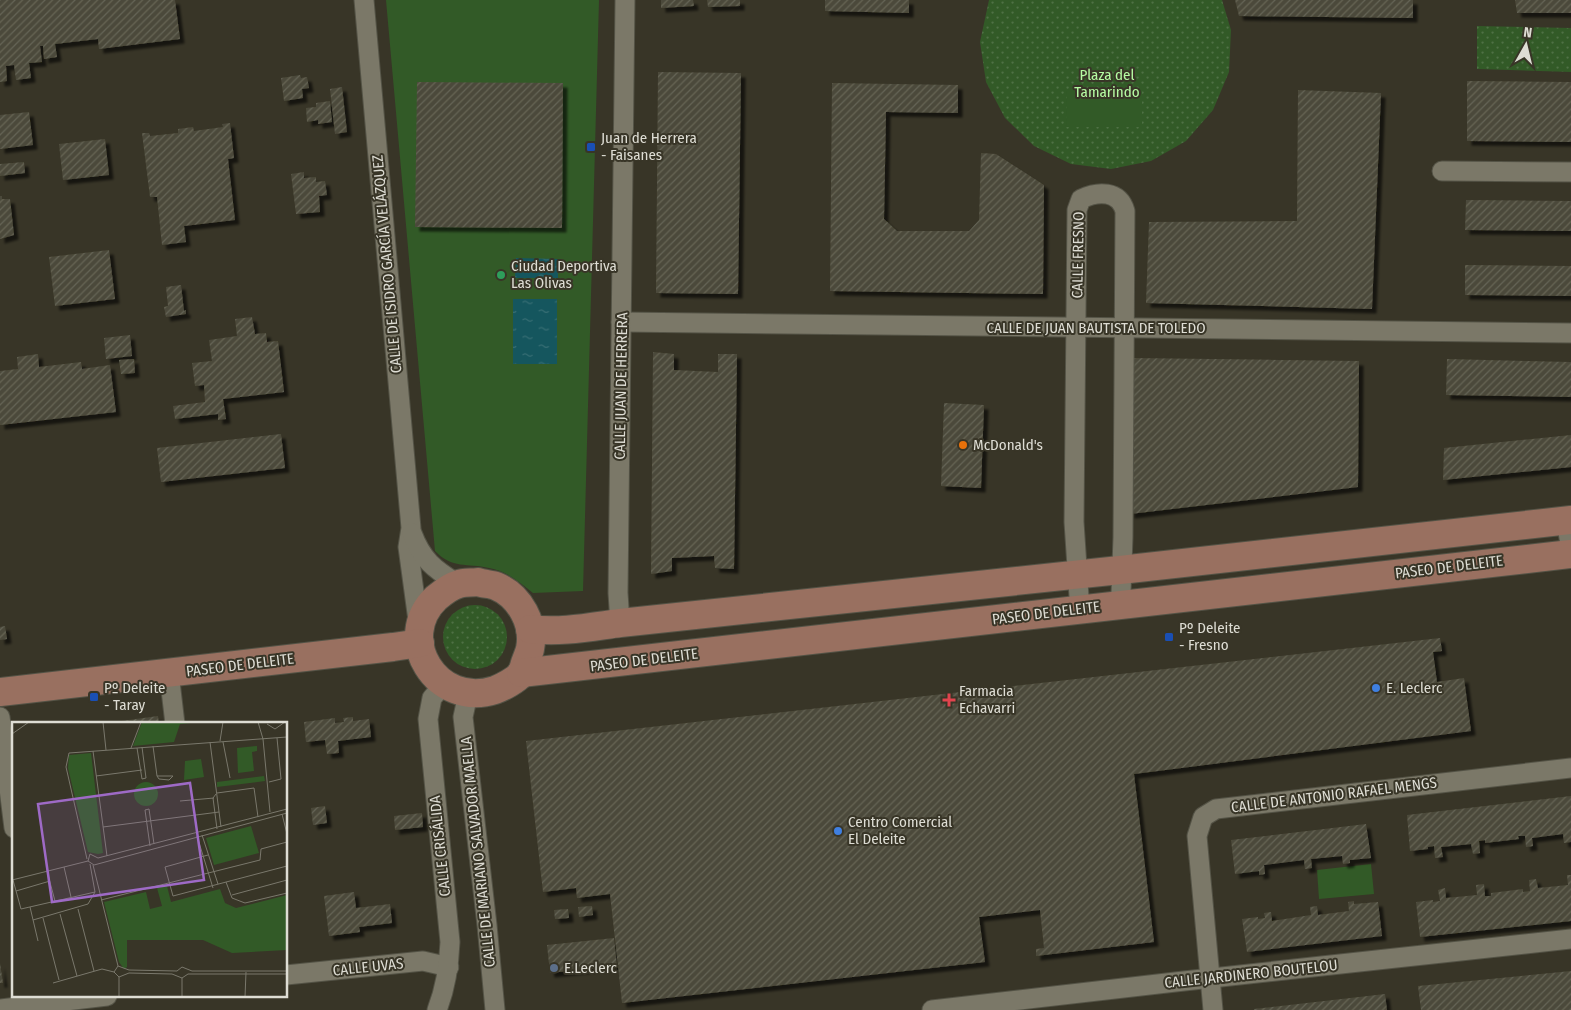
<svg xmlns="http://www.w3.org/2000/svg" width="1571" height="1010" viewBox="0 0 1571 1010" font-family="'Fira Sans Condensed',sans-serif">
  <defs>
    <pattern id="park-dots" width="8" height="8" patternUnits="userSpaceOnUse" patternTransform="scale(1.25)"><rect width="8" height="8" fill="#325a27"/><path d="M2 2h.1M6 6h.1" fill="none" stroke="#4f7145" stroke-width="1.8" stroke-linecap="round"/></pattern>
    <pattern id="water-ripples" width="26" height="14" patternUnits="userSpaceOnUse" patternTransform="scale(1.25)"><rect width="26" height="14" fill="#15565e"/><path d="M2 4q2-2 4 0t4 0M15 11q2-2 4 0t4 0" fill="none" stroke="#376e74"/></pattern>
    <pattern id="building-hatch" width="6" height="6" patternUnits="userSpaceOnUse" patternTransform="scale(1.25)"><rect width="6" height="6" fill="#4c4a3a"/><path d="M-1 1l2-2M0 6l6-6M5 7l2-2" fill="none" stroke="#656456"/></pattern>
    <filter id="shadow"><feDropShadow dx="4.5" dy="4.5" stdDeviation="1" flood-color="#0009"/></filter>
  </defs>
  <rect width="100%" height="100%" fill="#383527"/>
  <!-- park -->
  <g fill="url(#park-dots)">
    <polygon points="989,0 1222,0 1231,30 1229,72 1213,110 1186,141 1151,161 1111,169 1071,164 1034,146 1005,118 986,82 980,42"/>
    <polygon points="1477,26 1571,28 1571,72 1477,69"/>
    <circle cx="475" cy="637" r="32"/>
  </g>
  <!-- pitch -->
  <g fill="#325a27">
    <path d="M 386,0 L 599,0 L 583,591 L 533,593 C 520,582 506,571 489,568 C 467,563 452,569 435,551 Z"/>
    <polygon points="1067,90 1142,90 1142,127 1066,127"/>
    <polygon points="1371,864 1374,894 1319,899 1317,870"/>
  </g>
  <!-- water -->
  <g fill="url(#water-ripples)">
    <polygon points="516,258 558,259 558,278 515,278"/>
    <rect x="513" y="299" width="44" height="65"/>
  </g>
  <!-- building -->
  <g fill="url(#building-hatch)" filter="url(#shadow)">
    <polygon points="0,0 175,0 180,39 99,49 98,39 55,44 57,57 44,59 43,46 40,46 42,62 29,63 31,78 16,80 14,65 6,66 7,81 0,82"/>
    <polygon points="661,0 693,0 694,6 661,8"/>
    <polygon points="707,0 740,0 740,6 708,7"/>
    <polygon points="825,0 909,0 909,13 825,11"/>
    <polygon points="1235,0 1413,0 1413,18 1239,16"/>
    <polygon points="1515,0 1571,0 1571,13 1517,13"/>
    <polygon points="658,72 741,73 738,294 656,293"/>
    <polygon points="300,75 301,78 307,77 309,88 302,89 303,98 284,101 281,78"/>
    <polygon points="1467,81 1571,82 1571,142 1467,141"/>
    <polygon points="417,82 563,83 562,228 415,227"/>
    <polygon points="832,83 958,85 958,113 886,112 884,219 897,231 969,231 979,220 981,153 996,154 1044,185 1043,294 830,291"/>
    <polygon points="342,87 347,132 335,134 330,89"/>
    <polygon points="1298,90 1381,93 1372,309 1146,303 1149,222 1297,221"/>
    <polygon points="330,101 332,122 318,124 318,120 307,122 306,108 316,107 316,103"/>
    <polygon points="29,112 33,145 0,149 0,115"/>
    <polygon points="230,123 234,158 228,159 235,220 184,226 186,242 162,245 157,197 150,197 142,133 149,133 150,136 178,133 178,129 193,127 194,131 223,127 222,124"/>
    <polygon points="105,139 109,175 63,180 59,144"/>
    <polygon points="24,162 25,173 0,176 0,164"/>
    <polygon points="304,172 304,178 316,177 316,182 325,181 327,195 319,196 320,212 296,214 291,174"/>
    <polygon points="0,196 2,196 2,199 10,199 14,235 0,239"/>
    <polygon points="1466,200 1571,201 1571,231 1465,230"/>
    <polygon points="109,250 115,299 55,306 49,257"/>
    <polygon points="1465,265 1571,266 1571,296 1465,295"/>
    <polygon points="181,285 184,311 186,310 186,314 166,317 164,307 168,306 166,287"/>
    <polygon points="252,317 255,334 266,333 267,342 278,341 284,392 223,399 226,419 218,420 218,414 175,419 173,406 205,402 204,385 195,386 192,363 212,361 209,340 237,336 235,319"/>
    <polygon points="130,335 132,356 106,359 104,338"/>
    <polygon points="653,352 674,354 674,370 718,372 718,354 737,354 734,569 715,568 714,556 672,558 672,571 651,574"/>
    <polygon points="38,354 39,367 81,362 82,369 110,365 116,412 0,425 0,371 18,369 17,357"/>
    <polygon points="1132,358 1359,361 1358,487 1130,514"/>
    <polygon points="134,359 135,373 121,374 119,360"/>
    <polygon points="1447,359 1571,362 1571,397 1446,395"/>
    <polygon points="944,403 984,405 981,488 941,486"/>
    <polygon points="281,434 285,468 161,482 157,448"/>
    <polygon points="1571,435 1571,467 1443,480 1444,448"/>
    <polygon points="5,626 7,639 0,640 0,627"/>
    <polygon points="1440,638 1442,651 1433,652 1437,682 1464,678 1471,731 1134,774 1154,942 1036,956 1036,949 1044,948 1040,910 979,917 985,962 622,1003 610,894 577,898 576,888 543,892 526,741"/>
    <polygon points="158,716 159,724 107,724 107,723"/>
    <polygon points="353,717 353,721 369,719 371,737 338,741 339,753 327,754 325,740 306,742 304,722 335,718 335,723 344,722 343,718"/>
    <polygon points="1571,796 1571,842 1564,843 1563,834 1532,838 1533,846 1526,847 1525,836 1518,836 1519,839 1485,843 1485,840 1479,841 1480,853 1473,854 1471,844 1441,847 1443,857 1435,858 1434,846 1428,847 1428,849 1410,851 1407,815"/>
    <polygon points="325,806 327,823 313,825 311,808"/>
    <polygon points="422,813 423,827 395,830 394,816"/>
    <polygon points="1366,824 1371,858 1350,860 1350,863 1343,864 1342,856 1311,859 1312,868 1305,869 1304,860 1264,865 1265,874 1259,875 1259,871 1235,874 1231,840"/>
    <polygon points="1567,875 1571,875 1571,921 1420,937 1416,902 1433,900 1433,902 1440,901 1438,890 1445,888 1446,898 1477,895 1476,885 1484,884 1485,896 1491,896 1491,893 1523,889 1523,892 1530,891 1529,880 1536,879 1538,888 1568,885"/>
    <polygon points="354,892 356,908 390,904 392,923 359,927 360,932 329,936 324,896"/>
    <polygon points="1354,901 1354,904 1378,902 1382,936 1247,952 1242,919 1258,917 1258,919 1265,918 1264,913 1271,912 1272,921 1311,915 1310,907 1317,906 1318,915 1349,911 1348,902"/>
    <polygon points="592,906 593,915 579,917 578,907"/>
    <polygon points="568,909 569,918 555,919 554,910"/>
    <polygon points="614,938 617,966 550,973 547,945"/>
    <polygon points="0,963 3,983 0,983"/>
    <polygon points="1571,971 1571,1010 1421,1010 1418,986"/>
    <polygon points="1385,994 1387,1010 1254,1010 1254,1009"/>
  </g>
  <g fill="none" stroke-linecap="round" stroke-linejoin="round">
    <defs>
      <g id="minor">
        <polyline points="364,0 411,528 408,547 419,628"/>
        <polyline points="1442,171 1571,172"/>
        <polyline points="621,322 1571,333"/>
        <polyline points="1566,520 1571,550"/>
        <path d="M 412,533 C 422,560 434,569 458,584"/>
        <path d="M 1086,609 L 1079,597 L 1074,522 L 1077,210 L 1081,199 C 1098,191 1119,190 1125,211 L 1123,537 L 1121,593 L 1117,604"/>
        <polyline points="620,623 618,593 625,0"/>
        <polyline points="169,673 175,724"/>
        <polyline points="468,694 463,717 487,925 495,1010"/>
        <polyline points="0,717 14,828"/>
        <polyline points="286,975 423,961 449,967"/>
        <polyline points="0,1009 107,996"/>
        <path d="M 437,1010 C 446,987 449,966 450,942 L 428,719 L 432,698 L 444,684"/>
        <polyline points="932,1010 1184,981 1571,939"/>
        <polyline points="1213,1010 1197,836 1203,817 1216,809 1571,768"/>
      </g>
      <g id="secondary">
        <path d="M 478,582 C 483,584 491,584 496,586 C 520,596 535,624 530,649 C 529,653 527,658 525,663 C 524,666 523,671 521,674 C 516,680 503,687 495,690 C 436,709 394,638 436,598 C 442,593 451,586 459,584 C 464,582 472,583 478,582 Z"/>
        <path d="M 530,629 C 560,633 590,627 620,623 L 1120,570 L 1571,520"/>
        <polyline points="521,673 1571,554"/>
        <polyline points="0,692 393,647 420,643"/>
      </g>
    </defs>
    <!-- minor casing -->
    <use href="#minor" stroke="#545346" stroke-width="21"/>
    <!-- secondary casing -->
    <use href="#secondary" stroke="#545346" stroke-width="30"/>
    <!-- minor -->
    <use href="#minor" stroke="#7b7868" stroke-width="19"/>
    <!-- secondary -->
    <use href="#secondary" stroke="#997060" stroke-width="28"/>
  </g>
  <!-- markers -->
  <g fill="#1a4fb4" stroke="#383527" stroke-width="2">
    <rect x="586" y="142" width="10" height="10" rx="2.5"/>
    <rect x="1164" y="632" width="10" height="10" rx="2.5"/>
    <rect x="89" y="692" width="10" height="10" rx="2.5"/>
  </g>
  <circle fill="#2e9e5b" stroke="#383527" stroke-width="2" cx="501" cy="275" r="5"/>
  <circle fill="#e8710a" stroke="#383527" stroke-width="2" cx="963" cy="445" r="5"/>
  <g fill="#3f7fe0" stroke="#383527" stroke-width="2">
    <circle cx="1376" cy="688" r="5"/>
    <circle cx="838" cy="831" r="5"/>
  </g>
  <path fill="#e0444e" stroke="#383527" stroke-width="2" d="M946.5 692.5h5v5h5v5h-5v5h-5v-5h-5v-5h5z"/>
  <circle fill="#5c6f8a" stroke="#383527" stroke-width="2" cx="554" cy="968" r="5"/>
  <g text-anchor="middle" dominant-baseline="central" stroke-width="4" stroke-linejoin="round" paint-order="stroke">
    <!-- park labels -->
    <g font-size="15" fill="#b5fba2" stroke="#383527">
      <text x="1107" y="75">Plaza del<tspan x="1107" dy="17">Tamarindo</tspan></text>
    </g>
    <!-- poi labels -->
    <g font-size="15" fill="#deddd4" stroke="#383527" text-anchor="start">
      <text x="601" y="138">Juan de Herrera<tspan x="601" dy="17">- Faisanes</tspan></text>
      <text x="511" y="266">Ciudad Deportiva<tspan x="511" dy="17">Las Olivas</tspan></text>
      <text x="973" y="445">McDonald's</text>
      <text x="1179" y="628">Pº Deleite<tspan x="1179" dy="17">- Fresno</tspan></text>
      <text x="104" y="688">Pº Deleite<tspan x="104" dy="17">- Taray</tspan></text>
      <text x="1386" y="688">E. Leclerc</text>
      <text x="959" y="691">Farmacia<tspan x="959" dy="17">Echavarri</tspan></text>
      <text x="848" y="822">Centro Comercial<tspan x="848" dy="17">El Deleite</tspan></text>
      <text x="564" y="968">E.Leclerc</text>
    </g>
    <!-- street labels -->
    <g font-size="15" fill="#deddd4" stroke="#383527">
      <text transform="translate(1078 255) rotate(-89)">CALLE FRESNO</text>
      <text transform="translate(387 264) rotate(-95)">CALLE DE ISIDRO GARCÍA VELÁZQUEZ</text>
      <text x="1096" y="328">CALLE DE JUAN BAUTISTA DE TOLEDO</text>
      <text transform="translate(621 386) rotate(-89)">CALLE JUAN DE HERRERA</text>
      <text transform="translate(1449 567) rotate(-7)">PASEO DE DELEITE</text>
      <text transform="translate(1046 613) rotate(-7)">PASEO DE DELEITE</text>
      <text transform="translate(644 660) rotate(-7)">PASEO DE DELEITE</text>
      <text transform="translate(240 665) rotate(-7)">PASEO DE DELEITE</text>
      <text transform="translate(1334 795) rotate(-7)">CALLE DE ANTONIO RAFAEL MENGS</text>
      <text transform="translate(440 846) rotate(-96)">CALLE CRISÁLIDA</text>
      <text transform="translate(478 852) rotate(-96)">CALLE DE MARIANO SALVADOR MAELLA</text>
      <text transform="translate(368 967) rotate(-6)">CALLE UVAS</text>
      <text transform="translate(1251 974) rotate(-6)">CALLE JARDINERO BOUTELOU</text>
    </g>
  </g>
  <!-- overview -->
  <g transform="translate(12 722)">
    <rect width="275" height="275" fill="#383527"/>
    <path d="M 130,0 L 190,0 L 168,2 L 162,20 L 121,24 ZM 245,24 L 245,29 L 240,30 L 242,49 L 226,51 L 225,26 ZM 189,37 L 192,55 L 172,58 L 173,39 ZM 252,54 L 253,59 L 205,65 L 205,60 ZM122 72a12 12 0 1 1 24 0a12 12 0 1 1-24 0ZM 155,164 L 159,180 L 208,167 L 213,181 L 224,186 L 275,173 L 275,228 L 220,231 L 191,218 L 115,218 L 115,245 L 112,247 L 107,240 L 92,180 L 134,170 L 138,187 L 150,184 L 145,166 Z" fill="#325a27"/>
    <path d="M 79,31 L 91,131 L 86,132 L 76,130 L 56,46 L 57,33 ZM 239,104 L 247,131 L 202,143 L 194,116 Z" fill="#325a27"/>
    <path fill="none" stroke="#7a786c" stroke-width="1" d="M 91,0 L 94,28M 246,0 L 251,17 L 258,90M 255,2 L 263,7 L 273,0M 0,12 L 17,0M 208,19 L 211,0M 198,20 L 209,105M 211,20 L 218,56M 141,24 L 145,54 L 147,57 L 157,58 L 161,54 L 145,54M 119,26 L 129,0M 125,26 L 130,57 L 134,56 L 130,25M 81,29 L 95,134M 84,54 L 130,48M 257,60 L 269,57 L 265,16M 205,71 L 242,66 L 246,95M 204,72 L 201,76 L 205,107M 168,79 L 202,76M 137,87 L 133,88 L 138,124M 137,87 L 142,122M 270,92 L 275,112M 91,105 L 207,90M 190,113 L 206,162M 185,114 L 201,166M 196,133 L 153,145 L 161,174 L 275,144M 86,136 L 275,87M 75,137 L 54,45 L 57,31 L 275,15M 76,139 L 82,143 L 275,91M 76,139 L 78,132 L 86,136M 81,143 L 106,244M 52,145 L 59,175M 35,149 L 43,179M 0,158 L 76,139M 1,158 L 9,187 L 83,170M 214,160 L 220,176 L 233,181 L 275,171M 4,169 L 38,159M 220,173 L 275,158M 89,178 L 248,138 L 249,127 L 275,120M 18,185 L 26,219M 66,187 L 82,249M 48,192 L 65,254M 31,196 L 47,258M 21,198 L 76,182 L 83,170 L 78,142M 106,244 L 102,250 L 107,255 L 117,251 L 160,252 L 170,256 L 176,252M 106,244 L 117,248 L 165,249M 165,249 L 170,245 L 180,249 L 275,249M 176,252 L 275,252M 107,255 L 107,275M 41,261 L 90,247 L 102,250M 170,275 L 170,256M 233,275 L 234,250"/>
    <path fill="#9e6ac6" fill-opacity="0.15" stroke="#9e6ac6" stroke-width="2.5" d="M 178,61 L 192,158 L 40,180 L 26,82 Z"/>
    <rect width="275" height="275" fill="none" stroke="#deddd4" stroke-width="2.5"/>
  </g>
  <!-- north arrow -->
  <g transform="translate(1526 45) rotate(8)" stroke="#383527" stroke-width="4" paint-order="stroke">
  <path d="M0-4L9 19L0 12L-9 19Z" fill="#deddd4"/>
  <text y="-8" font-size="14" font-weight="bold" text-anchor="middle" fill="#deddd4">N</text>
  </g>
</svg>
